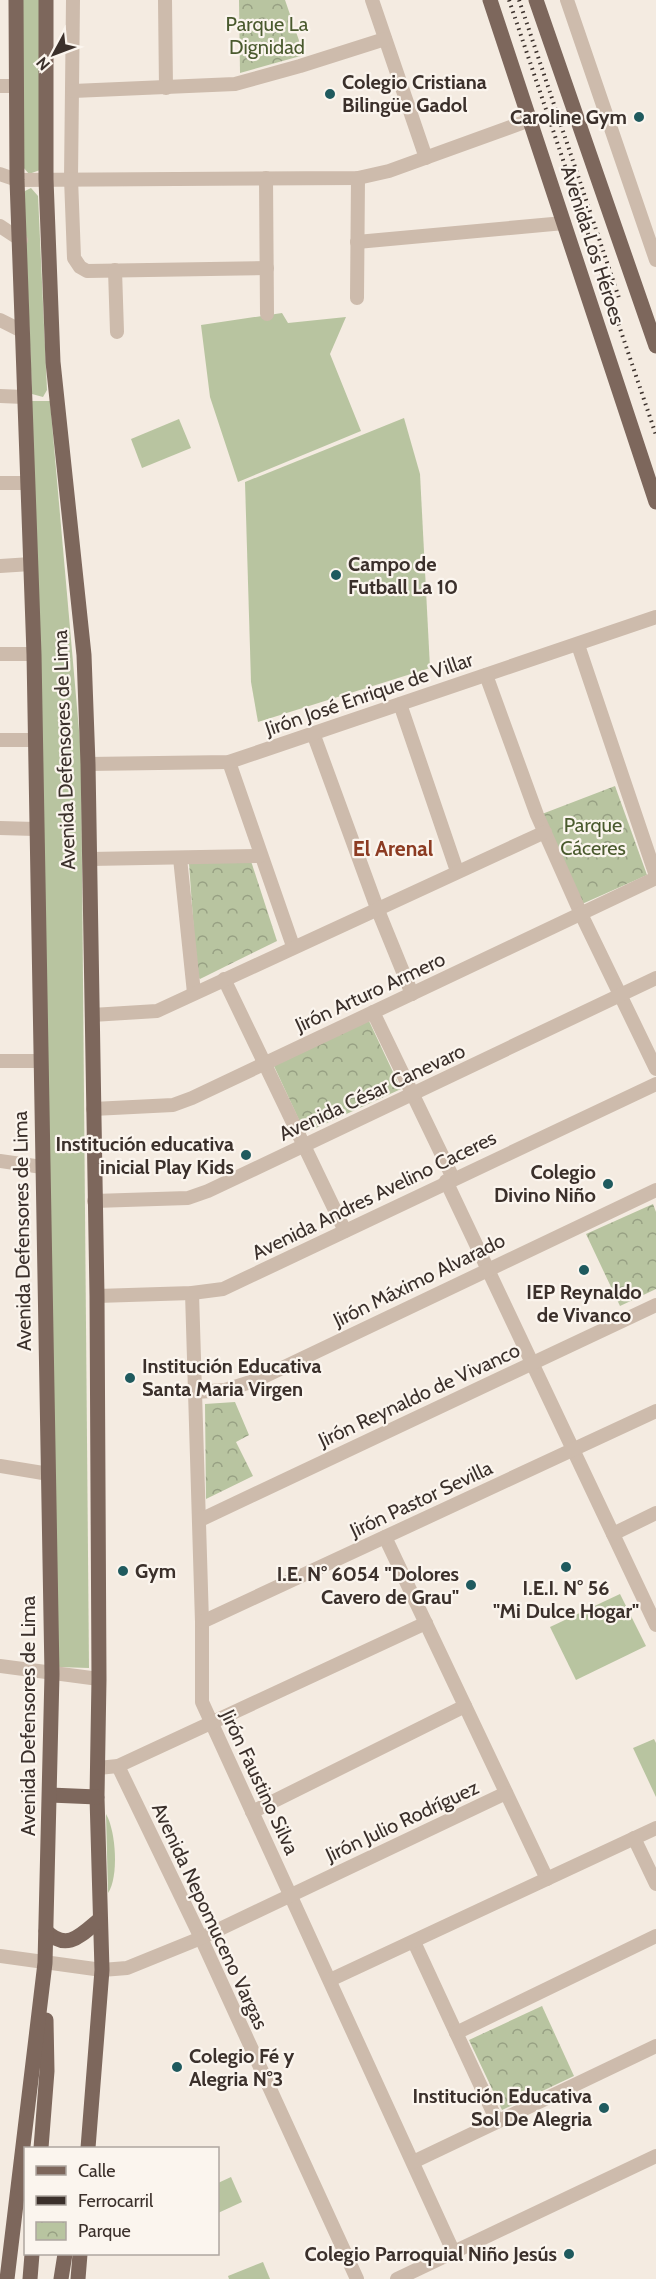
<svg xmlns="http://www.w3.org/2000/svg" width="656" height="2279" viewBox="0 0 656 2279" font-family="Cabin,sans-serif">
  <defs>
    <pattern id="park-crowns" width="20" height="18" patternUnits="userSpaceOnUse" patternTransform="scale(1.5)"><rect width="20" height="18" fill="#b8c4a0"/><path d="M2 6a3 3 0 1 1 6 0M12 15a3 3 0 1 1 6 0" fill="none" stroke="#97a083"/></pattern>
  </defs>
  <rect width="100%" height="100%" fill="#f4ebe1"/>
  <!-- green -->
  <g fill="#b8c4a0">
    <polygon points="20,0 40,0 40,170 29,174 23,167"/>
    <polygon points="31,188 38,196 47,390 43,397 32,394 24,196 25,191"/>
    <polygon points="282,313 288,323 346,317 330,354 361,431 238,482 210,397 201,325"/>
    <polygon points="31,401 50,401 81,753 89,1668 58,1667"/>
    <polygon points="404,418 420,474 430,668 258,722 251,682 245,482"/>
    <polygon points="179,419 191,448 142,468 131,439"/>
    <polygon points="620,1594 646,1646 576,1680 550,1627"/>
    <polygon points="654,1739 656,1743 656,1797 633,1748"/>
    <path d="M 106,1814 C 116,1831 119,1877 108,1893 Z"/>
    <polygon points="231,2177 242,2202 218,2213 218,2183"/>
    <polygon points="263,2262 270,2279 229,2279 228,2276"/>
  </g>
  <!-- park -->
  <g fill="url(#park-crowns)">
    <polygon points="239,0 285,0 304,55 240,73"/>
    <polygon points="615,786 647,875 582,904 542,814"/>
    <polygon points="251,861 277,941 200,979 197,976 189,863"/>
    <polygon points="369,1021 401,1089 305,1133 274,1066"/>
    <polygon points="653,1204 656,1212 656,1289 620,1306 586,1234"/>
    <polygon points="235,1402 249,1435 236,1442 253,1476 206,1499 205,1404"/>
    <polygon points="542,2006 574,2076 502,2110 469,2040"/>
  </g>
  <g fill="none" stroke-linecap="round" stroke-linejoin="round">
    <!-- minor -->
    <g stroke="#cdbbac" stroke-width="14">
      <polyline points="73,0 71,178 74,258 80,267 87,271 267,268"/>
      <polyline points="165,0 166,88"/>
      <polyline points="372,0 426,158"/>
      <polyline points="567,0 656,260"/>
      <polyline points="0,86 17,86"/>
      <polyline points="73,91 235,84 300,66 385,39"/>
      <polyline points="0,174 17,180 358,178 389,171 530,120"/>
      <polyline points="266,178 267,314"/>
      <polyline points="0,226 21,240"/>
      <polyline points="357,242 564,223"/>
      <polyline points="115,270 117,332"/>
      <polyline points="357,298 358,178"/>
      <polyline points="0,320 22,331"/>
      <polyline points="0,396 24,397"/>
      <polyline points="0,483 27,483"/>
      <polyline points="0,566 31,564"/>
      <polyline points="578,645 656,876"/>
      <polyline points="0,654 34,654"/>
      <polyline points="486,675 537,815 581,914 656,1069"/>
      <polyline points="400,704 457,871"/>
      <polyline points="313,733 377,908 412,994"/>
      <polyline points="0,740 35,740"/>
      <polyline points="229,762 293,946"/>
      <polyline points="88,764 229,762 656,617"/>
      <polyline points="0,828 35,829"/>
      <polyline points="180,858 194,993"/>
      <polyline points="90,859 260,856"/>
      <polyline points="224,979 345,1231"/>
      <polyline points="373,1012 453,1178"/>
      <polyline points="92,1015 157,1011 545,832"/>
      <polyline points="0,1061 39,1061"/>
      <polyline points="93,1109 173,1105 192,1098 656,878"/>
      <polyline points="0,1161 42,1167"/>
      <polyline points="446,1181 656,1625"/>
      <polyline points="94,1201 188,1198 208,1191 656,978"/>
      <polyline points="192,1293 202,1622 202,1702 453,2251"/>
      <polyline points="97,1296 192,1293 223,1289 656,1084"/>
      <polyline points="196,1392 225,1390 257,1380 656,1190"/>
      <polyline points="0,1466 49,1474"/>
      <polyline points="200,1520 656,1305"/>
      <polyline points="613,1534 656,1513"/>
      <polyline points="385,1537 547,1879"/>
      <polyline points="202,1622 656,1411"/>
      <polyline points="0,1666 99,1679"/>
      <polyline points="118,1766 201,1938 357,2279"/>
      <polyline points="98,1768 118,1766 426,1623"/>
      <polyline points="252,1812 465,1706"/>
      <polyline points="634,1838 656,1884"/>
      <polyline points="414,1942 497,2121"/>
      <polyline points="0,1956 102,1970 127,1968 201,1938 506,1793"/>
      <polyline points="330,1980 656,1828"/>
      <polyline points="456,2033 656,1936"/>
      <polyline points="413,2162 656,2046"/>
      <polyline points="397,2279 656,2156"/>
    </g>
    <!-- major -->
    <g stroke="#7d675c" stroke-width="15">
      <polyline points="46,0 46,179 53,362 84,655 88,764 97,1296 99,1679 97,1797 102,1970 88,2148"/>
      <polyline points="490,0 656,502"/>
      <polyline points="536,0 656,346"/>
      <polyline points="50,1795 97,1797"/>
      <path d="M 46,1931 C 67,1952 81,1935 99,1920"/>
      <polyline points="41,2148 47,2071 46,2020"/>
      <polyline points="7,2279 45,1963 52,1674 34,654 17,180 16,0"/>
      <polyline points="30,2279 32,2254"/>
      <polyline points="61,2279 65,2254"/>
      <polyline points="78,2279 80,2254"/>
    </g>
    <!-- rail -->
    <g stroke="#3b302b" stroke-width="4" stroke-dasharray="1.5 4.5" stroke-linecap="butt">
      <polyline points="509,0 656,435"/>
      <polyline points="519,0 620,301"/>
    </g>
  </g>
  <!-- markers -->
  <g fill="#1f5a5e" stroke="#fbf5ee" stroke-width="2">
    <circle cx="330" cy="94" r="6"/>
    <circle cx="639" cy="117" r="6"/>
    <circle cx="336" cy="575" r="6"/>
    <circle cx="246" cy="1155" r="6"/>
    <circle cx="608" cy="1184" r="6"/>
    <circle cx="584" cy="1270" r="6"/>
    <circle cx="130" cy="1378" r="6"/>
    <circle cx="566" cy="1567" r="6"/>
    <circle cx="123" cy="1571" r="6"/>
    <circle cx="471" cy="1585" r="6"/>
    <circle cx="177" cy="2067" r="6"/>
    <circle cx="604" cy="2108" r="6"/>
    <circle cx="569" cy="2254" r="6"/>
  </g>
  <g text-anchor="middle" dominant-baseline="central" stroke-width="4.5" stroke-linejoin="round" paint-order="stroke">
    <!-- park labels -->
    <g font-size="20" fill="#4a5a2e" stroke="#fbf5ee">
      <text x="267" y="24">Parque La<tspan x="267" dy="23">Dignidad</tspan></text>
      <text x="593" y="825">Parque<tspan x="593" dy="23">Cáceres</tspan></text>
    </g>
    <!-- poi labels -->
    <g font-size="20" font-weight="bold" fill="#3b302b" stroke="#fbf5ee" text-anchor="end">
      <text x="342" y="82" text-anchor="start">Colegio Cristiana<tspan x="342" dy="23">Bilingüe Gadol</tspan></text>
      <text x="627" y="117">Caroline Gym</text>
      <text x="348" y="564" text-anchor="start">Campo de<tspan x="348" dy="23">Futball La 10</tspan></text>
      <text x="234" y="1144">Institución educativa<tspan x="234" dy="23">inicial Play Kids</tspan></text>
      <text x="596" y="1172">Colegio<tspan x="596" dy="23">Divino Niño</tspan></text>
      <text x="584" y="1292" text-anchor="middle">IEP Reynaldo<tspan x="584" dy="23">de Vivanco</tspan></text>
      <text x="142" y="1366" text-anchor="start">Institución Educativa<tspan x="142" dy="23">Santa Maria Virgen</tspan></text>
      <text x="135" y="1571" text-anchor="start">Gym</text>
      <text x="459" y="1574">I.E. N° 6054 "Dolores<tspan x="459" dy="23">Cavero de Grau"</tspan></text>
      <text x="566" y="1588" text-anchor="middle">I.E.I. N° 56<tspan x="566" dy="23">"Mi Dulce Hogar"</tspan></text>
      <text x="189" y="2056" text-anchor="start">Colegio Fé y<tspan x="189" dy="23">Alegria N°3</tspan></text>
      <text x="592" y="2096">Institución Educativa<tspan x="592" dy="23">Sol De Alegria</tspan></text>
      <text x="557" y="2254">Colegio Parroquial Niño Jesús</text>
    </g>
    <!-- street labels -->
    <g font-size="20" fill="#3b302b" stroke="#fbf5ee">
      <text transform="translate(593 245) rotate(72)">Avenida Los Héroes</text>
      <text transform="translate(369 694) rotate(-19)">Jirón José Enrique de Villar</text>
      <text transform="translate(64 750) rotate(-92)">Avenida Defensores de Lima</text>
      <text transform="translate(370 992) rotate(-25)">Jirón Arturo Armero</text>
      <text transform="translate(372 1092) rotate(-25)">Avenida César Canevaro</text>
      <text transform="translate(374 1195) rotate(-26)">Avenida Andres Avelino Caceres</text>
      <text transform="translate(22 1231) rotate(-91)">Avenida Defensores de Lima</text>
      <text transform="translate(419 1280) rotate(-26)">Jirón Máximo Alvarado</text>
      <text transform="translate(419 1395) rotate(-25)">Jirón Reynaldo de Vivanco</text>
      <text transform="translate(421 1499) rotate(-25)">Jirón Pastor Sevilla</text>
      <text transform="translate(28 1716) rotate(-90)">Avenida Defensores de Lima</text>
      <text transform="translate(260 1782) rotate(65)">Jirón Faustino Silva</text>
      <text transform="translate(402 1821) rotate(-25)">Jirón Julio Rodríguez</text>
      <text transform="translate(210 1916) rotate(65)">Avenida Nepomuceno Vargas</text>
    </g>
    <!-- neighbourhood labels -->
    <g font-size="21" font-weight="bold" fill="#8c3b22" stroke="#fbf5ee">
      <text x="393" y="848">El Arenal</text>
    </g>
  </g>
  <!-- legend -->
  <rect x="24" y="2147" width="195" height="108" fill="#fbf5ee" stroke="#aea6a0" stroke-width="1.5"/>
  <rect x="36" y="2166" width="30" height="9" fill="#7d675c" stroke="#aea6a0" stroke-width="1.5"/>
  <text x="78" y="2177" font-size="18" fill="#3b302b">Calle</text>
  <rect x="36" y="2196" width="30" height="9" fill="#3b302b" stroke="#aea6a0" stroke-width="1.5"/>
  <text x="78" y="2207" font-size="18" fill="#3b302b">Ferrocarril</text>
  <rect x="36" y="2222" width="30" height="18" fill="url(#park-crowns)" stroke="#aea6a0" stroke-width="1.5"/>
  <text x="78" y="2237" font-size="18" fill="#3b302b">Parque</text>
  <!-- north arrow -->
  <g transform="translate(54 54) rotate(229)" stroke="#fbf5ee" stroke-width="4.5" paint-order="stroke">
  <path d="M0-4.5L10 22L0 15L-10 22Z" fill="#3b302b"/>
  <text y="-9" font-size="16" font-weight="bold" text-anchor="middle" fill="#3b302b">N</text>
  </g>
</svg>
